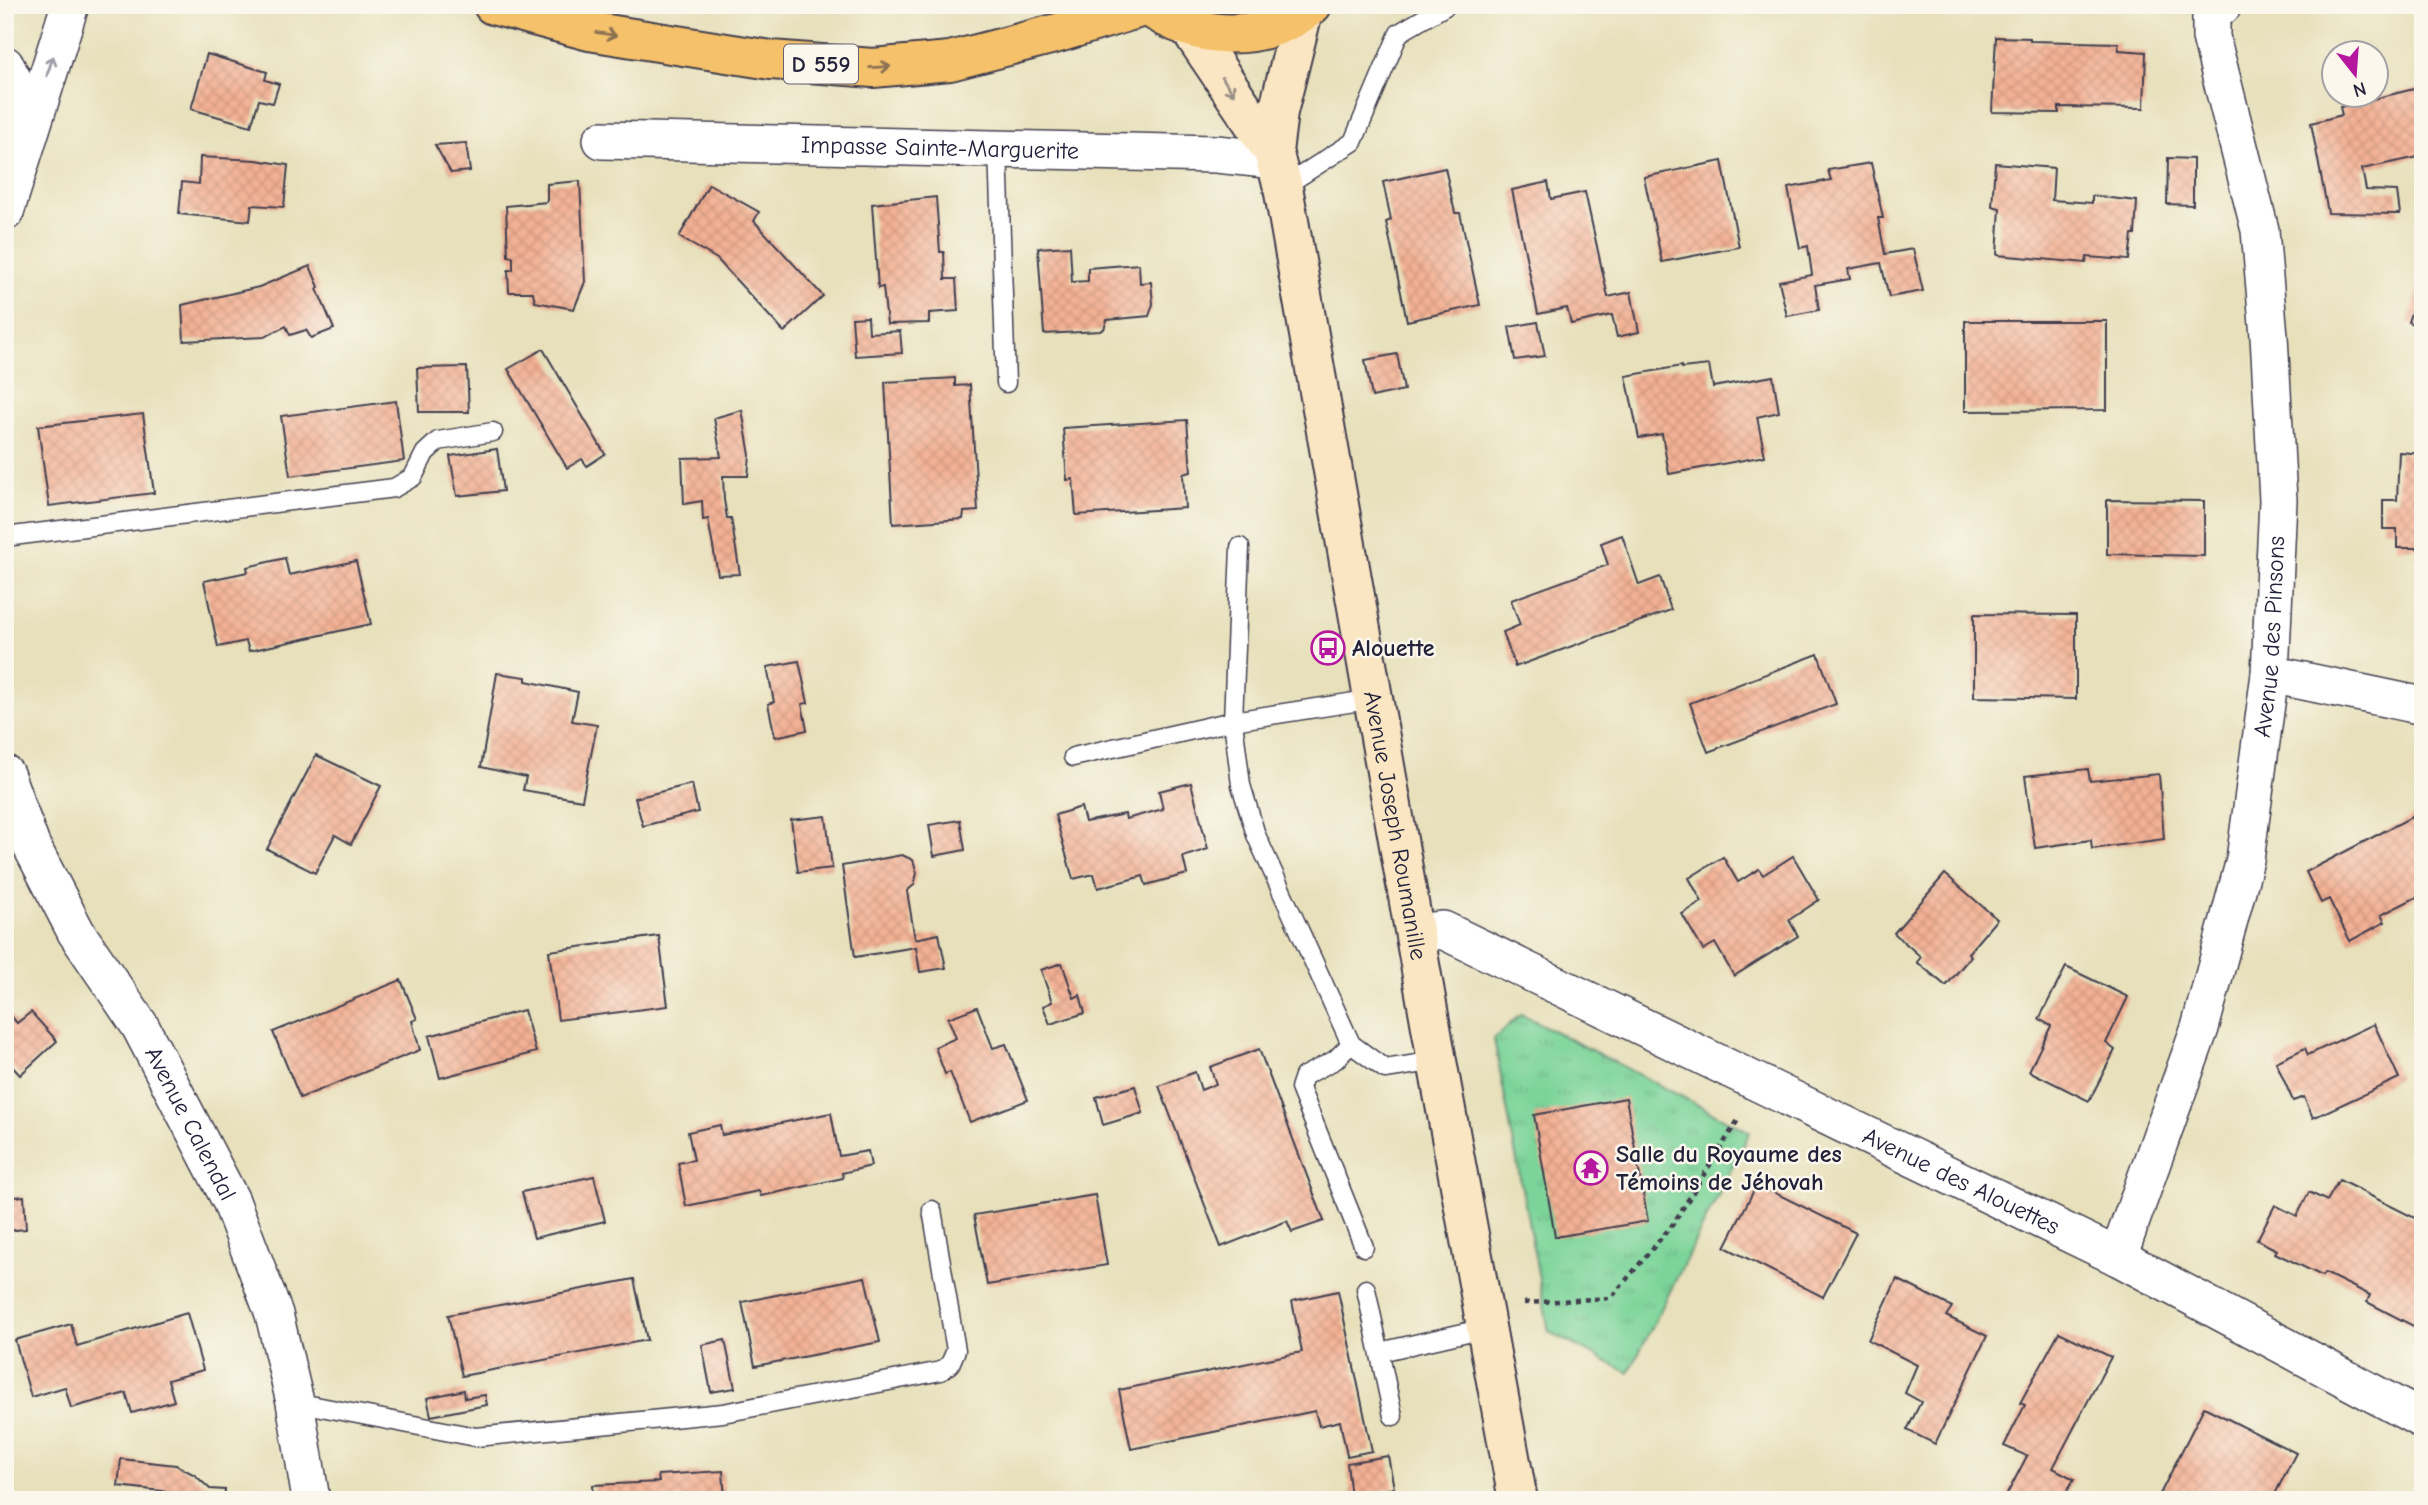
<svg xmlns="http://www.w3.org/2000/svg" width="2428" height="1505" viewBox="0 0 2428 1505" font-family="'Comic Neue',sans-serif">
  <defs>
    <pattern id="grass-tufts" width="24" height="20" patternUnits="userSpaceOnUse" patternTransform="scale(1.75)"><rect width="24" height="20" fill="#7cd49a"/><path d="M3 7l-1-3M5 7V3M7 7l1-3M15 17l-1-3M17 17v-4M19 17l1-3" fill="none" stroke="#6bb686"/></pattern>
    <pattern id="building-cross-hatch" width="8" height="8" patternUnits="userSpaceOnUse" patternTransform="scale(1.75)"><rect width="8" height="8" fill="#f3b194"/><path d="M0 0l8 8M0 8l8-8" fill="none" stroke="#d09880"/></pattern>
  </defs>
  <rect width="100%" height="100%" fill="#fbf7ec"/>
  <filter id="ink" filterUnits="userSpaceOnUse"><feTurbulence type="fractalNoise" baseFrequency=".0143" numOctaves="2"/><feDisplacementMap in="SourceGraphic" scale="14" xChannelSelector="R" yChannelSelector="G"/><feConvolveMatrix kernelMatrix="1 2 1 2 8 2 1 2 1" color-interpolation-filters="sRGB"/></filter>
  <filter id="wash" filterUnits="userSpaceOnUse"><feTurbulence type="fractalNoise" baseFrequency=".00686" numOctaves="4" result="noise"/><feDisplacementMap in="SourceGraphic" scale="28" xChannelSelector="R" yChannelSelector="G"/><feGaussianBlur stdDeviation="1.57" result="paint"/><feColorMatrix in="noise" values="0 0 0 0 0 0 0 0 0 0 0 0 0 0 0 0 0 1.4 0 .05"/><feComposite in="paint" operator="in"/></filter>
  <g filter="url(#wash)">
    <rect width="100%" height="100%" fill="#e7e0bb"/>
    <!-- grass -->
    <polygon fill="url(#grass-tufts)" stroke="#4f7b6a" stroke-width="2" points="1521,1014 1750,1132 1629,1373 1549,1332 1494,1039"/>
    <g id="blocks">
      <!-- building -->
      <g fill="url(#building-cross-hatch)">
        <polygon points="1996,37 2030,38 2030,41 2118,43 2119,50 2146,52 2144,108 2059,107 2059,113 1992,112"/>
        <polygon points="207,54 267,72 265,80 279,84 273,103 259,100 251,126 191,109"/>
        <polygon points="2418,88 2421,99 2423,99 2423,156 2362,169 2366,190 2397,191 2400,214 2328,213 2311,123 2342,115 2340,107"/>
        <polygon points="466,143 470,171 451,173 435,145"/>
        <polygon points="200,157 256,160 288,165 284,207 252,205 250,221 179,214 182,182 199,184"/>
        <polygon points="2168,158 2193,159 2193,205 2167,204"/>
        <polygon points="1722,161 1739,247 1662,262 1644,177"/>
        <polygon points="1871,163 1883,218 1878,218 1885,254 1913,249 1923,291 1889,297 1881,263 1848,269 1850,279 1815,285 1819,310 1787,316 1779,281 1812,275 1808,246 1800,248 1788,188 1831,180 1828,170"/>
        <polygon points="1995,163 2054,168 2052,200 2092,203 2092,196 2137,201 2135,235 2132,235 2129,260 2087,257 2086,263 1997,255 2000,208 1992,206"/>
        <polygon points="1445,168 1455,213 1460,213 1480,305 1407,321 1386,222 1391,220 1383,182"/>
        <polygon points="580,181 585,282 574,309 535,302 533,292 509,292 508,270 513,270 513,257 508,256 506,206 547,202 547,184"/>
        <polygon points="1548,182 1551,199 1585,192 1608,297 1631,292 1639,332 1617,337 1612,315 1571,324 1567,308 1538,314 1512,190"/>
        <polygon points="709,184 759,212 754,221 823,296 784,332 717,259 679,237"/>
        <polygon points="936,197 940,252 944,252 945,279 956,279 958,311 929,313 929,323 887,324 883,287 878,288 872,204"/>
        <polygon points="1070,246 1072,282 1088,281 1088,268 1139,264 1140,283 1151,282 1153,304 1149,316 1107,320 1104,329 1100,331 1044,334 1038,248"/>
        <polygon points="310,266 319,287 317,289 334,329 311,338 306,330 290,335 286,326 264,337 184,341 182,305 259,287"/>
        <polygon points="2422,281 2423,281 2423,328 2408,322"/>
        <polygon points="868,317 869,333 900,331 902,353 855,356 852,318"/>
        <polygon points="1965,321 2107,321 2107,410 1965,411"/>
        <polygon points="1538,322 1545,356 1515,360 1509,327"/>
        <polygon points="543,349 605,454 587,466 582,459 567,468 508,369"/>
        <polygon points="1397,354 1404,390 1372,397 1365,360"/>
        <polygon points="1709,365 1713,387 1773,376 1779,412 1757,417 1765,456 1669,474 1662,434 1639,438 1626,376 1681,366 1682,368"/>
        <polygon points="467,367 469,412 419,412 417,368"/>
        <polygon points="955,378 955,386 970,385 978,511 964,512 963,519 893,524 885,382"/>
        <polygon points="396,401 404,461 290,476 281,416"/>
        <polygon points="742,410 750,455 748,476 723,476 724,500 727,518 731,518 740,574 718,575 708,519 703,520 702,501 684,504 682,458 721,457 714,418"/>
        <polygon points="143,414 154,493 49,506 38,426"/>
        <polygon points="1187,420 1191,472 1183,474 1185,508 1076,515 1073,479 1067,480 1063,428"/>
        <polygon points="497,449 503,491 457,496 450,456"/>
        <polygon points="2399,452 2423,454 2423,548 2397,548 2397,529 2383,529 2383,500 2397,500"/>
        <polygon points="2107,500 2204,501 2204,556 2107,554"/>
        <polygon points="1622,535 1639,585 1660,577 1671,610 1515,667 1503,632 1520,625 1511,600 1608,565 1601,543"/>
        <polygon points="285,558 289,575 356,561 371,624 249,651 246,641 218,647 204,581 248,572 247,567"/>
        <polygon points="1974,614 2076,615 2076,699 1974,697"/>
        <polygon points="1818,654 1836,704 1708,752 1690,703"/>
        <polygon points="799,661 808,703 802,704 807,730 775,737 768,704 774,702 767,667"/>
        <polygon points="497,673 526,677 526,681 578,692 572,721 597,725 582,800 523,790 526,777 481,767"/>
        <polygon points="316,755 381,786 351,844 335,835 315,873 267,849"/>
        <polygon points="2088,769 2090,781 2159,774 2164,839 2092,849 2091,840 2035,848 2025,776"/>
        <polygon points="1191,783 1208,849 1183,857 1187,874 1146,885 1143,876 1098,888 1094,874 1073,879 1055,815 1081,807 1085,822 1125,814 1126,819 1163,809 1159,791"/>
        <polygon points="692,784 698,812 643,826 635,798"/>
        <polygon points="2423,811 2423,894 2381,915 2385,922 2350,941 2329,899 2321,903 2306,872"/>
        <polygon points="826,816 832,868 798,872 791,820"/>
        <polygon points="960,820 965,850 934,856 929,825"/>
        <polygon points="902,855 913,860 917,873 914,885 907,891 915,939 939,934 946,968 920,972 916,947 855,957 842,866"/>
        <polygon points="1793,856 1819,900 1789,920 1798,936 1734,976 1715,943 1703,950 1682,914 1702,902 1689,878 1723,857 1738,882 1759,869 1763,875"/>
        <polygon points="1945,874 1997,919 1968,953 1971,956 1946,986 1917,962 1921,957 1894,933"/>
        <polygon points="659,936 668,1006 558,1020 549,951"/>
        <polygon points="1062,963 1074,998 1080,995 1085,1013 1050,1024 1043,1006 1052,1002 1041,970"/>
        <polygon points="2066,967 2128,997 2106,1043 2115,1050 2089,1101 2029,1071 2051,1026 2039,1019"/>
        <polygon points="401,980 417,1019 412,1021 420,1050 300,1098 273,1032"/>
        <polygon points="977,1007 993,1048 1006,1044 1028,1100 970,1122 950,1072 945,1074 935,1047 956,1038 948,1018"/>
        <polygon points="5,1009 17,1023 31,1012 57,1041 20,1075 7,1061 5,1062"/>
        <polygon points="524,1010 536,1052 440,1078 429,1036"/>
        <polygon points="2374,1024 2399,1078 2313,1118 2304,1097 2293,1101 2276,1062 2305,1048 2308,1055"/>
        <polygon points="1259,1049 1324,1221 1292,1232 1287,1221 1221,1247 1159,1086 1195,1072 1201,1090 1216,1084 1210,1067"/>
        <polygon points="1135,1086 1143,1113 1103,1125 1096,1097"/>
        <polygon points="1626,1098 1648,1221 1555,1237 1534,1115"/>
        <polygon points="831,1113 839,1156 868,1151 871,1166 842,1173 843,1178 761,1196 759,1191 686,1206 678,1163 694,1160 688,1132 720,1125 722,1135"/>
        <polygon points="594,1176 605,1221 534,1238 522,1192"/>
        <polygon points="2339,1180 2423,1222 2423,1318 2420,1317 2415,1327 2367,1302 2370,1295 2325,1273 2322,1276 2275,1253 2277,1250 2257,1240 2275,1205 2297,1216 2309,1192 2327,1201"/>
        <polygon points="1757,1184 1856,1233 1823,1297 1725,1247"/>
        <polygon points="1095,1195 1107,1265 987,1285 974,1215"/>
        <polygon points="24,1196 26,1229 5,1231 5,1198"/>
        <polygon points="865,1277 880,1342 755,1366 742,1302"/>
        <polygon points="634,1279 647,1340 462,1376 448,1315"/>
        <polygon points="1897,1279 1952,1307 1946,1316 1987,1336 1935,1444 1907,1430 1921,1402 1905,1393 1917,1365 1868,1340"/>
        <polygon points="1338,1291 1372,1451 1347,1456 1340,1421 1319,1426 1315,1411 1131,1449 1119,1390 1302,1352 1292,1301"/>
        <polygon points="187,1313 203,1370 168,1380 174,1401 132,1413 126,1393 71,1408 65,1387 31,1397 15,1340 71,1324 77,1346"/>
        <polygon points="2059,1332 2111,1357 2053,1468 2074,1479 2062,1500 2004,1500 2027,1456 2004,1446 2025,1405 2020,1403"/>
        <polygon points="725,1340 735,1388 711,1392 702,1345"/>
        <polygon points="464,1390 465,1398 485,1395 487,1405 431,1416 427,1398"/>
        <polygon points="2204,1407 2296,1453 2272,1500 2157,1500"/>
        <polygon points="1388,1456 1394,1488 1351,1497 1347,1463"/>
        <polygon points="121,1459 176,1465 195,1475 210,1489 225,1490 224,1500 179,1500 171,1492 118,1486"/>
        <polygon points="723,1471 725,1500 594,1500 593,1485 659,1482 658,1475"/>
      </g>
    </g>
  </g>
  <g filter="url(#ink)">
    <use href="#blocks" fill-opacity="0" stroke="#403e4e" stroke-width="2"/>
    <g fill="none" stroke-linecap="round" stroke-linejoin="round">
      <defs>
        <g id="lane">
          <polyline points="998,149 1006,383"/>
          <polyline points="1283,187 1353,142 1399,33 1447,5"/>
          <polyline points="5,537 394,488 413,477 425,453 438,441 493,432"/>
          <polyline points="1240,547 1233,721 1241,785 1256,835 1351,1044 1385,1069 1437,1061"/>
          <polyline points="1073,757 1233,721 1374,699"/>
          <polyline points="1351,1044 1335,1060 1304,1076 1300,1088 1364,1247"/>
          <polyline points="1366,1289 1393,1416"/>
          <polyline points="1380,1352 1485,1328"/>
          <polyline points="295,1402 476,1437 723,1413 941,1371 950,1364 956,1350 932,1210"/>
        </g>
        <g id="street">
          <polyline points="5,65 16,86 31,127"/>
          <path id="s1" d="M 602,140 L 1216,154 L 1276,160"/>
          <polyline points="5,212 70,5"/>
          <polyline points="2270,674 2423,706"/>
          <path id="s2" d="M 5,774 L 31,845 L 76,932 L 140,1026 L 231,1201 L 274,1314 L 295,1402 L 311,1500"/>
          <path id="s3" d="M 1415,933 L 1443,930 L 2118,1257 L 2423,1420"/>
          <path id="s4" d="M 2118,1257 L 2200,1028 L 2245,860 L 2270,674 L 2278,500 L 2269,336 L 2260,230 L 2211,37 L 2211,16 L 2223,5"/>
        </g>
        <g id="secondary">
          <path id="s5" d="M 1190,29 L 1273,152 L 1283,187 L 1437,1061 L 1518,1500"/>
          <polyline points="1273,152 1278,112 1303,12"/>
        </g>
        <g id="primary">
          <polyline points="493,5 589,31 771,60 873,68 950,61 1058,33 1147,6"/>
          <path d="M 1146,5 C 1196,41 1263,45 1312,5"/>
        </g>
      </defs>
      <!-- lane casing -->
      <use href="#lane" stroke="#403e4e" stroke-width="21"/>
      <!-- street casing -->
      <use href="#street" stroke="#403e4e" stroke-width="40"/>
      <!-- secondary casing -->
      <use href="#secondary" stroke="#403e4e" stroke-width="42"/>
      <!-- primary casing -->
      <use href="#primary" stroke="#403e4e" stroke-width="42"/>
      <!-- path -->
      <polyline stroke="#403e4e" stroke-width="4.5" stroke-dasharray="5 5" stroke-linecap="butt" points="1524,1303 1611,1298 1673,1224 1738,1120"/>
      <!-- lane -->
      <use href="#lane" stroke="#fff" stroke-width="18"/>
      <!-- street -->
      <use href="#street" stroke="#fff" stroke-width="37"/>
      <!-- secondary -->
      <use href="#secondary" stroke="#fbe6c4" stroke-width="38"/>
      <!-- primary -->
      <use href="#primary" stroke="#f5c16b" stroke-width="38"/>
    </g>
    <!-- one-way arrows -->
    <defs><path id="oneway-shaft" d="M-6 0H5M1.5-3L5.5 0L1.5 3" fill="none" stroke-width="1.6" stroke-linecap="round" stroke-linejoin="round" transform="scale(1.75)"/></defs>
    <g stroke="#8c7253">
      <use href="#oneway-shaft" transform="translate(606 34) rotate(9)"/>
      <use href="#oneway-shaft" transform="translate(880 67) rotate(-3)"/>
    </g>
    <use stroke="#9c9ca7" href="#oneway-shaft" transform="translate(50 66) rotate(-72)"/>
    <use stroke="#998e86" href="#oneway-shaft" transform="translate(1228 86) rotate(56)"/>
  </g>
  <!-- icons -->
  <defs>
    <symbol id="bus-ring" viewBox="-11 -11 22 22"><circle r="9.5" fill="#fbf7ec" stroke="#b5179e" stroke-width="1.5"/><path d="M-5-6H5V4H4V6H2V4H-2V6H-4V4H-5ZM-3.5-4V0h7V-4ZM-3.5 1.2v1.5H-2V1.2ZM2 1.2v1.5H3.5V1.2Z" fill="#b5179e"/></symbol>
    <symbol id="temple-ring" viewBox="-11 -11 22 22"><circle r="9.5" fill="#fbf7ec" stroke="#b5179e" stroke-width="1.5"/><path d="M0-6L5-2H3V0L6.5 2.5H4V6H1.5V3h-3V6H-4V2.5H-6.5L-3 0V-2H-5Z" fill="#b5179e"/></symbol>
  </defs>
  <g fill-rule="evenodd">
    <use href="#bus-ring" x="1309" y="629" width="38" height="38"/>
    <use href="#temple-ring" x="1572" y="1149" width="38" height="38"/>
  </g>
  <g text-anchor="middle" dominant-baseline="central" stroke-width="5" stroke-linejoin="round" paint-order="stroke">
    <!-- shield labels -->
    <rect fill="#fbf7ec" stroke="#636270" stroke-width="2" x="784" y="44.5" width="74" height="39" rx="5"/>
    <g font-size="23" font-weight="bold" fill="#22223b">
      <text x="821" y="64">D 559</text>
    </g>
    <!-- street labels -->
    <g font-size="24" fill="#22223b" stroke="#fbf7ec">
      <text stroke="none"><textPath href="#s1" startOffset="338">Impasse Sainte-Marguerite</textPath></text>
      <text stroke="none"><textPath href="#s4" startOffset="642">Avenue des Pinsons</textPath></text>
      <text stroke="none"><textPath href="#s5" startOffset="833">Avenue Joseph Roumanille</textPath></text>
      <text stroke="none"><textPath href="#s2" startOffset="397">Avenue Calendal</textPath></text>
      <text stroke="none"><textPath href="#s3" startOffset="604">Avenue des Alouettes</textPath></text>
    </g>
    <!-- poi labels -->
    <g font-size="24" font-weight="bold" fill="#22223b" stroke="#fbf7ec" text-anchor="start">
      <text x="1352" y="648">Alouette</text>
      <text x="1616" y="1154">Salle du Royaume des<tspan x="1616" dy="28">Témoins de Jéhovah</tspan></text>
    </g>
  </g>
  <!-- margin -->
  <rect width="2428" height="1505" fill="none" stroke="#fbf7ec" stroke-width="28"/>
  <!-- north arrow -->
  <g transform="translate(2355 74) rotate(163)"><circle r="33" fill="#fbf7ec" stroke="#a4a2a5" stroke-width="2"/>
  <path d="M0-5L12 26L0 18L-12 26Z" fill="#b5179e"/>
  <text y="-10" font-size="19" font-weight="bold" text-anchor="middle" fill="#22223b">N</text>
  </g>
</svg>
